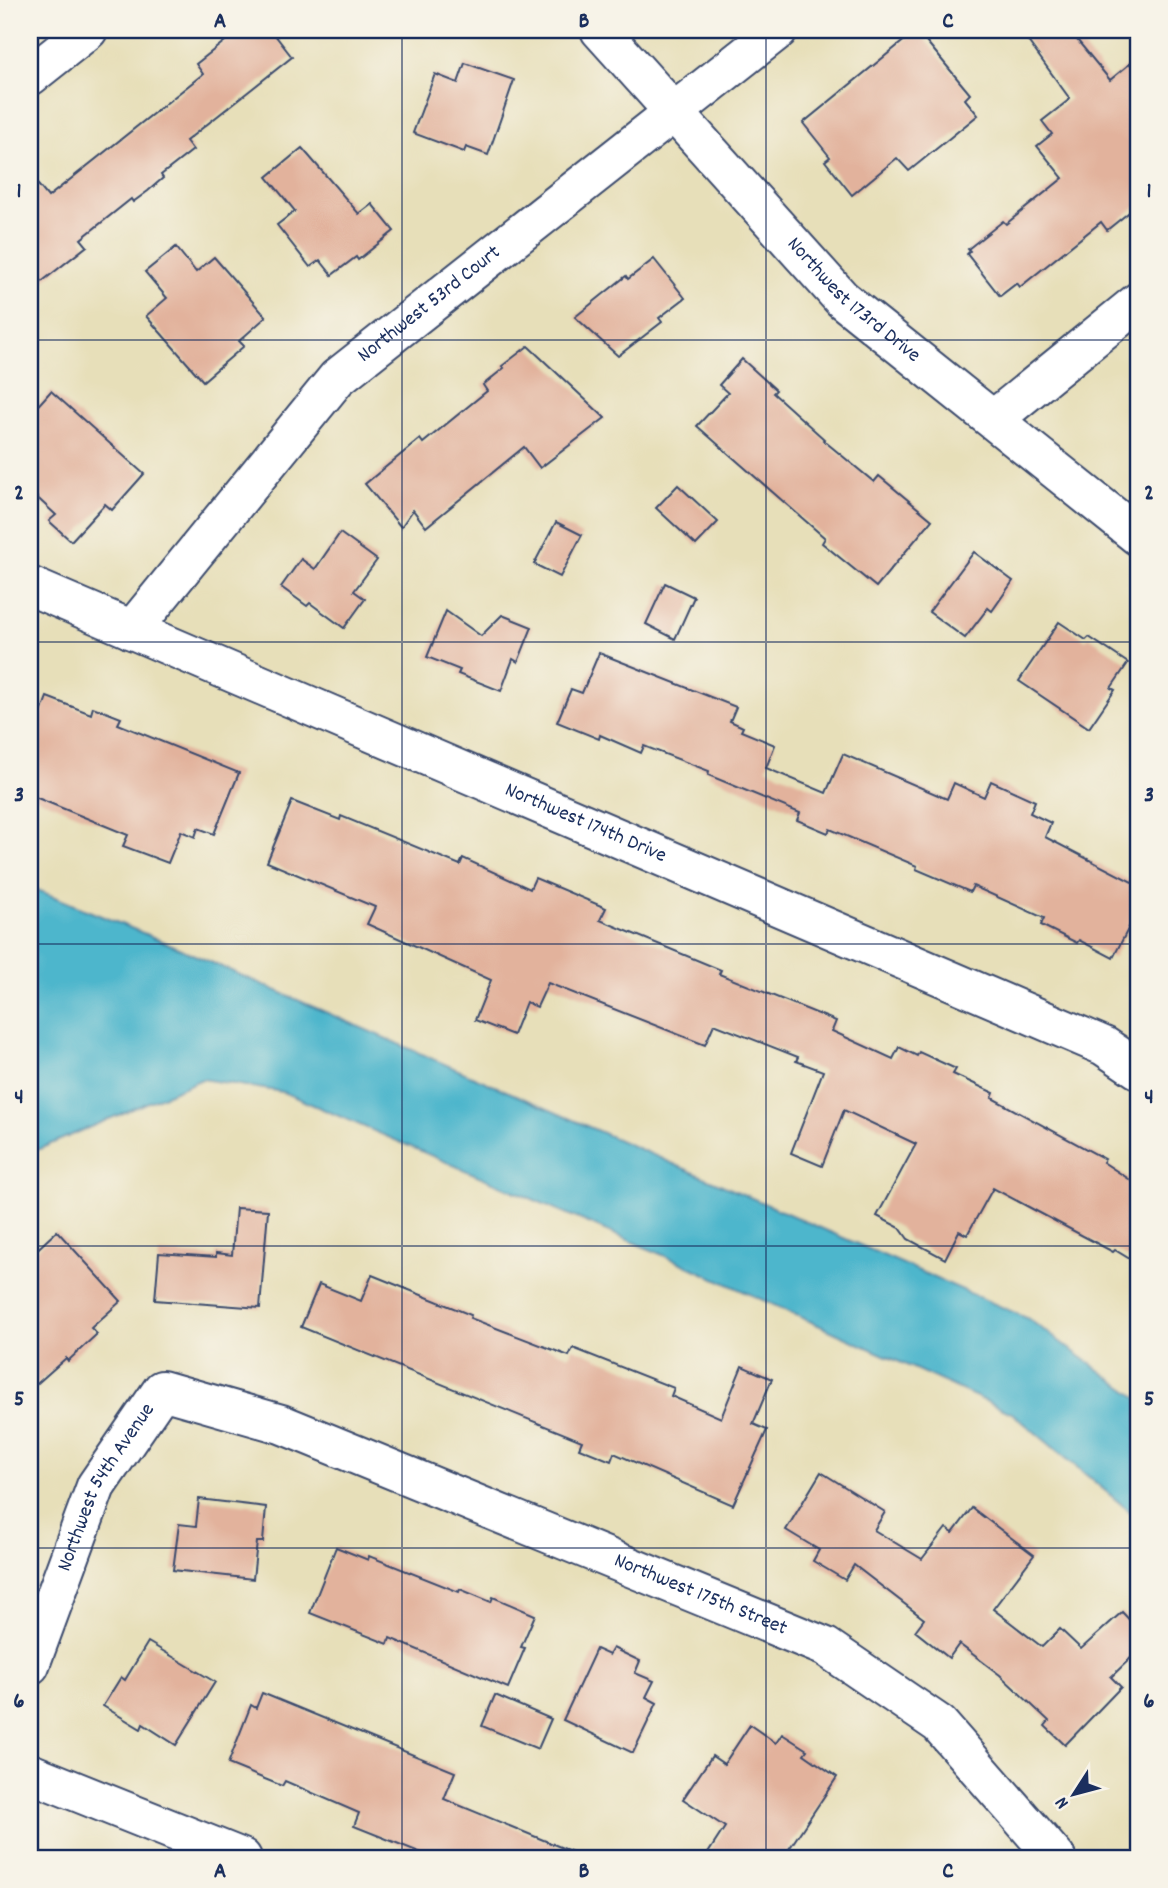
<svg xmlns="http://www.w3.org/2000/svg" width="1168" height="1888" viewBox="0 0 1168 1888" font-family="Dekko,sans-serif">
  <rect width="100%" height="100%" fill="#f7f3e8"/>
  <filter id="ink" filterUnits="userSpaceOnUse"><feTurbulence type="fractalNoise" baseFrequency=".0143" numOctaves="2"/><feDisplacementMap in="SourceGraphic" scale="14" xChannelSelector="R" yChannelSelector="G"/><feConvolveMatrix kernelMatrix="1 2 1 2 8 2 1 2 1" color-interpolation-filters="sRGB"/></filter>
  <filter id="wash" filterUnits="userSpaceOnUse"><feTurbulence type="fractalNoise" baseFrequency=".00686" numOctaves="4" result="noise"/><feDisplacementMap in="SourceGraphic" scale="28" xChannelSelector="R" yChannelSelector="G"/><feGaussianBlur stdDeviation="1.57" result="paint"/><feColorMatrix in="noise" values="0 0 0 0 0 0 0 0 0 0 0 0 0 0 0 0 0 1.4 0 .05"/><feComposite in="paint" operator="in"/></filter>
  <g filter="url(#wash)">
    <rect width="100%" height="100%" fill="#e7dfb9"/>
    <!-- water -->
    <polygon fill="#4eb6cc" stroke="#347295" stroke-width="2" points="30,887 160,940 1027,1318 1138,1398 1138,1518 1012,1413 677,1261 283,1092 202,1079 30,1153"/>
    <g id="blocks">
      <!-- building -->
      <g fill="#e2b29c">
        <polygon points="239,30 271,30 292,57 186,141 193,150 161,175 163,178 148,191 133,202 131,199 81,239 87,246 30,291 30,175 48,197 203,74 196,64"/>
        <polygon points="917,30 970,94 965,99 978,115 909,171 897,158 852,195 825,161 830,157 803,123"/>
        <polygon points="1020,30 1069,30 1110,80 1138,57 1138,205 1107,230 1101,222 1020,287 1017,283 1000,296 967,254 970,251 968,249 1003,221 1006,224 1063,178 1037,146 1052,134 1042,121 1070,99"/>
        <polygon points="465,63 514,80 488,155 466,147 464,152 413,133 435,74 458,83"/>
        <polygon points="302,148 359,214 372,204 394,231 358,260 356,257 332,275 320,260 310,267 277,225 295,211 267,177"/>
        <polygon points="176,247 196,272 214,257 266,317 239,341 244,346 203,381 146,316 167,298 145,272"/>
        <polygon points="654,259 685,298 659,318 662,322 618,356 575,317 626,276 628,279"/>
        <polygon points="528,346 605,418 540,468 524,447 426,527 413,510 401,527 365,484 420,439 423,443 487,391 483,385 504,368 502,366"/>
        <polygon points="742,359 776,390 773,393 824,439 823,440 874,482 879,476 932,520 876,587 822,543 825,538 697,426 728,393 719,385"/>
        <polygon points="51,391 144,474 112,510 105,504 71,541 49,521 56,515 30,491 30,419 33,411"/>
        <polygon points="678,485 718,522 696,545 656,508"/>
        <polygon points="556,522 582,535 560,577 534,564"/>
        <polygon points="340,533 377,560 354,591 365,599 344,628 310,603 307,606 281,587 301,559 315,569"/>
        <polygon points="974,552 1013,581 992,611 988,608 965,638 929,612"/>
        <polygon points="665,583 694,597 675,639 646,624"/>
        <polygon points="446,611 481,636 502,615 532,627 518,662 513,659 501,691 458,674 460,670 427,657"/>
        <polygon points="1059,622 1086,640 1089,637 1128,663 1111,688 1115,690 1089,728 1019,681"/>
        <polygon points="599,653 736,707 730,721 743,727 741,731 775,745 766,768 826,793 843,754 947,799 954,783 984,797 991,781 1035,801 1030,813 1051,823 1045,837 1138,885 1138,910 1113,958 1079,940 1077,943 1041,925 1044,918 973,886 970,892 916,869 917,866 830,829 828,833 797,820 800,813 708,775 709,771 644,746 641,753 600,735 599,739 557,722 571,689 582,693"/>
        <polygon points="47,697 91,714 93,707 121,718 118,724 239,773 214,834 198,828 195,837 181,831 168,863 123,846 128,835 30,795 30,742"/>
        <polygon points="292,801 340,820 341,816 460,865 463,858 530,889 535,878 606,908 600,920 721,970 719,974 836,1021 832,1031 893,1059 899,1047 917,1056 919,1052 956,1069 953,1074 994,1093 992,1098 1105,1159 1103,1162 1138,1185 1138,1264 1115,1250 1113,1252 993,1188 967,1235 959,1231 945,1259 908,1239 900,1228 877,1216 916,1144 844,1110 822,1166 791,1153 823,1071 796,1061 798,1057 714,1024 705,1045 548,983 537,1007 526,1002 513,1035 475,1020 491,980 367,924 375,907 267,862"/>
        <polygon points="236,1208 268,1210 260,1308 155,1300 159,1253 216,1257 216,1253 232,1255"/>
        <polygon points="57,1231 121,1301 91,1328 97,1334 68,1361 66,1358 30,1390 30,1256"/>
        <polygon points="372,1275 471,1315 470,1318 569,1356 573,1348 674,1388 671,1396 721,1418 742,1366 772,1379 753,1424 767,1430 733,1505 614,1453 611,1461 579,1448 582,1441 301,1327 319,1284 361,1301"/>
        <polygon points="821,1472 885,1512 874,1530 922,1559 946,1528 953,1533 972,1508 1034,1555 993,1609 1042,1647 1060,1629 1081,1649 1122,1612 1138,1629 1138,1651 1111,1677 1121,1687 1065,1745 1045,1726 1049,1721 1000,1675 959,1644 949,1658 915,1631 924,1619 854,1565 845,1580 813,1561 819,1550 786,1530"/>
        <polygon points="199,1499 266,1507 263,1542 257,1542 253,1579 173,1570 179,1524 196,1526"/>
        <polygon points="336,1547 368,1560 369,1556 459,1592 460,1589 491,1602 493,1597 535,1615 521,1647 525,1648 508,1688 390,1638 388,1644 310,1613"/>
        <polygon points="148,1642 215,1682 176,1745 143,1724 141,1729 103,1706 121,1677 125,1680"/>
        <polygon points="613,1648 640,1661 635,1673 654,1681 646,1697 657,1703 633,1753 563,1720 596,1649 609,1655"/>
        <polygon points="262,1693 455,1772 444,1799 587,1858 434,1858 354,1826 359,1813 285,1781 282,1786 228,1764 251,1705 256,1708"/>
        <polygon points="495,1695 551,1719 538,1749 482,1726"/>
        <polygon points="750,1725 776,1743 782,1734 807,1750 804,1754 837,1777 783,1858 705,1858 725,1827 683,1799 712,1756 724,1764"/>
      </g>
    </g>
  </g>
  <g filter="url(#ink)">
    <use href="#blocks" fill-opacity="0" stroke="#3a496c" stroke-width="2"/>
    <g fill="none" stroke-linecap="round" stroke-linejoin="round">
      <defs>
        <g id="minor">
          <path id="s1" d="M 600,30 L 842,299 L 1138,536"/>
          <polyline points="30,76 88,30"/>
          <polyline points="994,419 1138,302"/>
          <path id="s2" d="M 30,586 L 1104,1046 L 1138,1069"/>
          <path id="s3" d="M 132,630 L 337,378 L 778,30"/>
          <path id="s4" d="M 30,1665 L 96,1486 L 162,1390 L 281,1424 L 826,1647 L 939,1724 L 1056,1858"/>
          <polyline points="30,1773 242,1858"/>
        </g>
      </defs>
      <!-- minor casing -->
      <use href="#minor" stroke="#3a496c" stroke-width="42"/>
      <!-- minor -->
      <use href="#minor" stroke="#fff" stroke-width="38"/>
    </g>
  </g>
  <!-- grid -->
  <path fill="none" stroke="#1b2f5e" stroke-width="2" stroke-opacity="0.55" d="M 402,30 L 402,1858M 766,30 L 766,1858M 30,340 L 1138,340M 30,642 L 1138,642M 30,944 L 1138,944M 30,1246 L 1138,1246M 30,1548 L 1138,1548"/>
  <g text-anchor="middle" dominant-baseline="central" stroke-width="6" stroke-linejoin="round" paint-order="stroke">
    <!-- street labels -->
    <g font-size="21" fill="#1b2f5e" stroke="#f7f3e8">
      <text stroke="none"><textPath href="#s1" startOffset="371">Northwest 173rd Drive</textPath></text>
      <text stroke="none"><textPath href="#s3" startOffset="443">Northwest 53rd Court</textPath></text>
      <text stroke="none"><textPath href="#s2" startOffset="604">Northwest 174th Drive</textPath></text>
      <text stroke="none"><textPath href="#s4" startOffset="194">Northwest 54th Avenue</textPath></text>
      <text stroke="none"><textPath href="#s4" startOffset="884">Northwest 175th Street</textPath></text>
    </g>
  </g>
  <!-- margin -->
  <rect width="1168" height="1888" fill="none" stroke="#f7f3e8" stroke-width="77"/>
  <!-- north arrow -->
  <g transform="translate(1074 1794) rotate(234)" stroke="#f7f3e8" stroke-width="5" paint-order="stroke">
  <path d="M0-5L12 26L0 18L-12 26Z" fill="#1b2f5e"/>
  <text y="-10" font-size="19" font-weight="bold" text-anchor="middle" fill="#1b2f5e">N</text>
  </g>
  <rect x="38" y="38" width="1092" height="1812" fill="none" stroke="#1b2f5e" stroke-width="2.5"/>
  <g font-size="23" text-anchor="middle" font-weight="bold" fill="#1b2f5e">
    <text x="220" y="27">A</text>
    <text x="584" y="27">B</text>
    <text x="948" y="27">C</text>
    <text x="19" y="197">1</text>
    <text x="1149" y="197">1</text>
    <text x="19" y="499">2</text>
    <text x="1149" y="499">2</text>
    <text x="19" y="801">3</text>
    <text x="1149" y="801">3</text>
    <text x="19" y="1103">4</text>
    <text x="1149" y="1103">4</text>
    <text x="19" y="1405">5</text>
    <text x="1149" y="1405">5</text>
    <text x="19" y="1707">6</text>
    <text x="1149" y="1707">6</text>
    <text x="220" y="1877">A</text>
    <text x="584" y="1877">B</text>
    <text x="948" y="1877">C</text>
  </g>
</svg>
